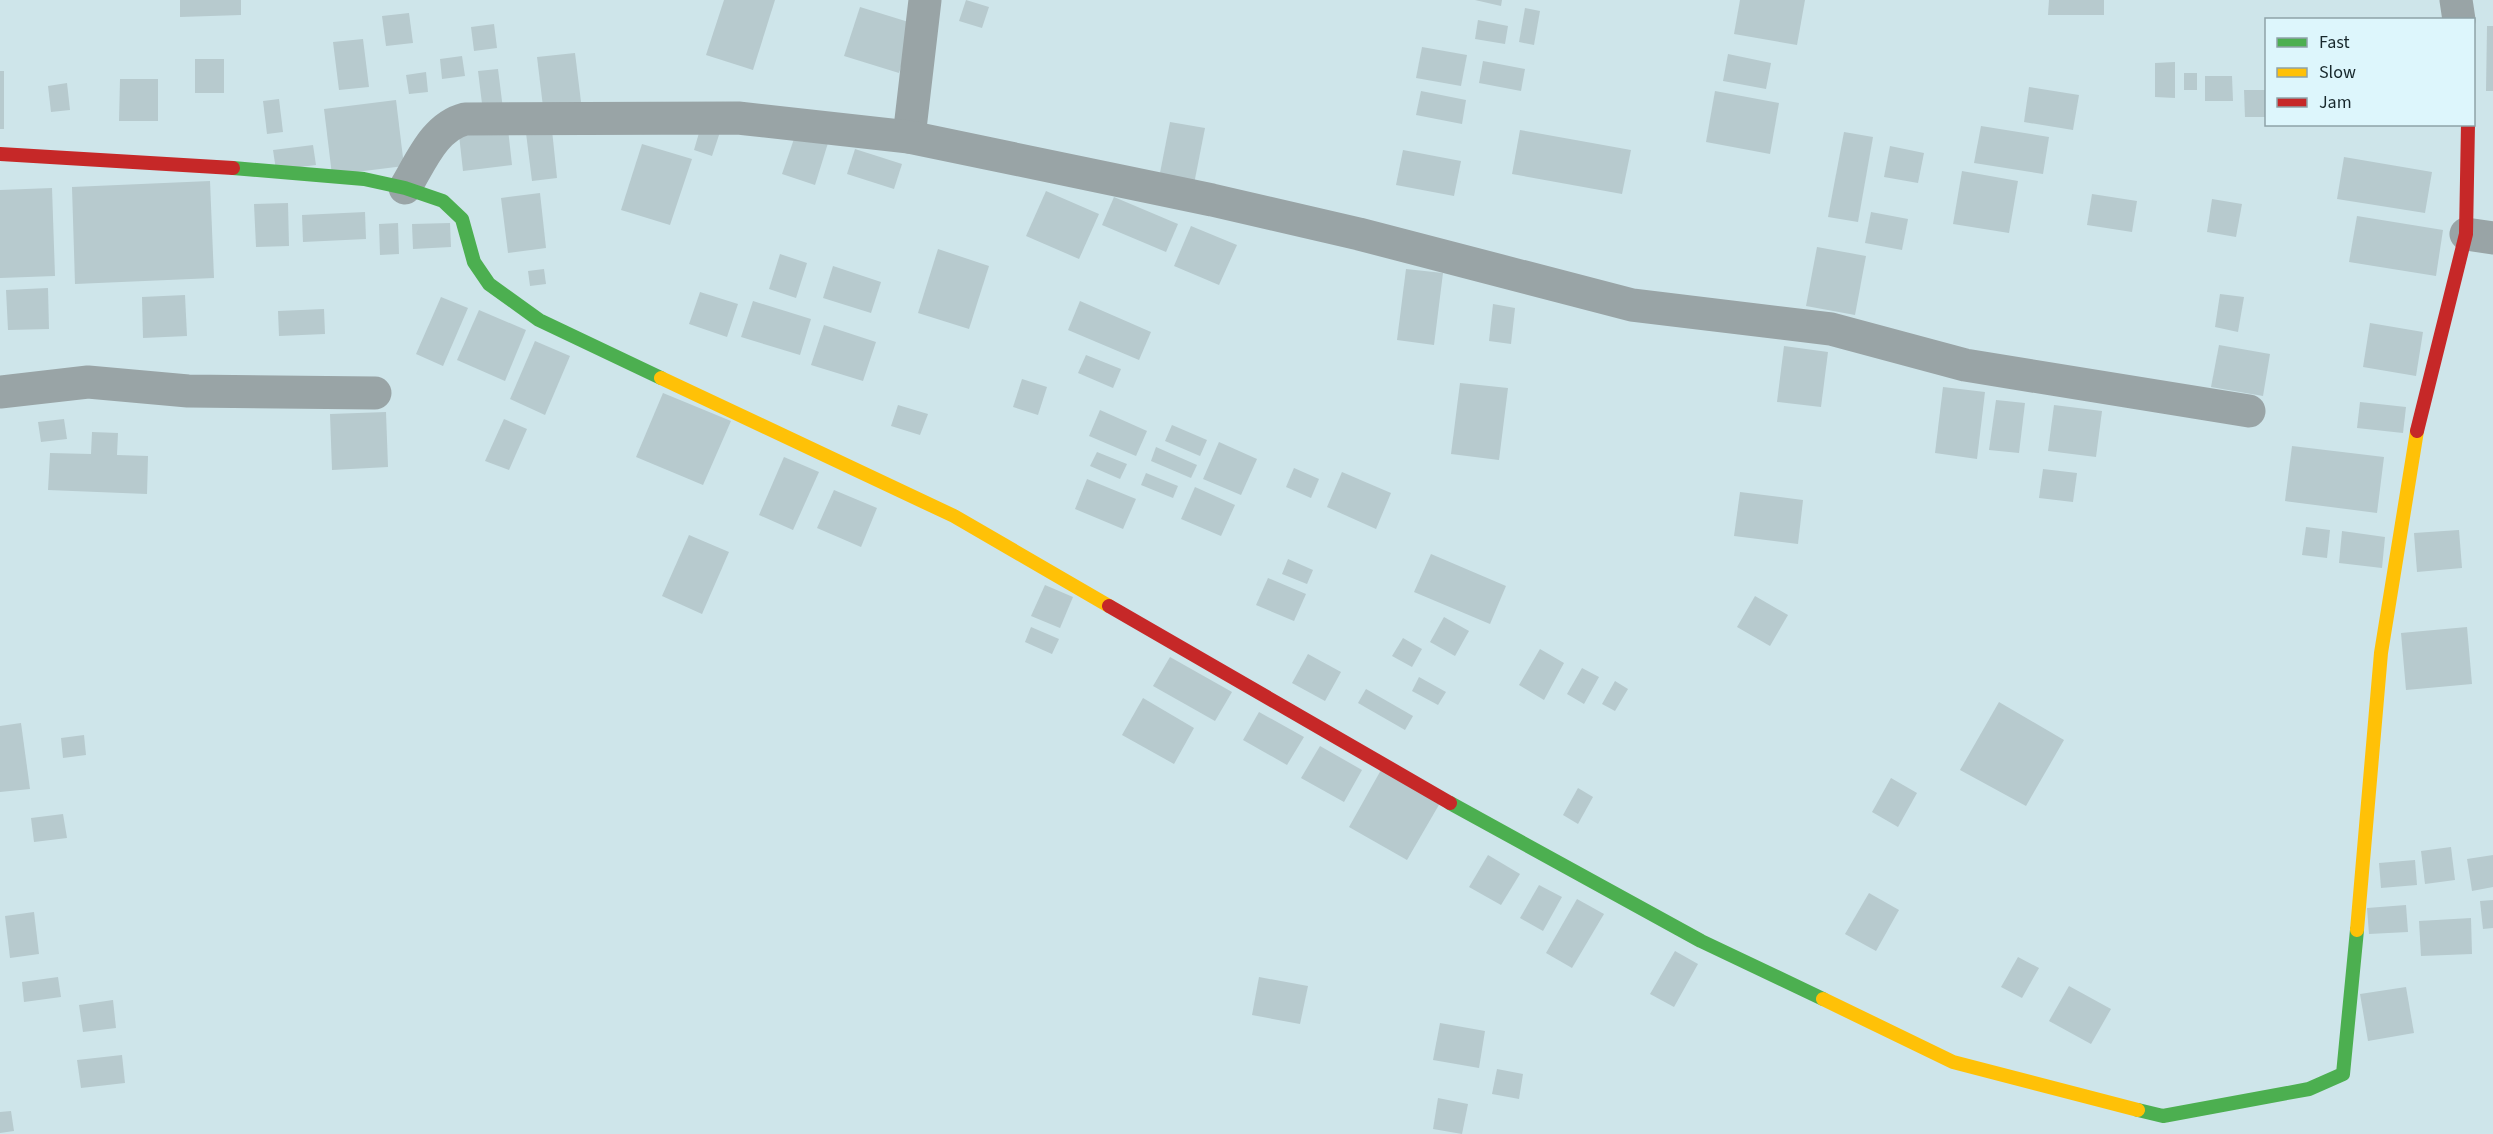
<svg xmlns="http://www.w3.org/2000/svg" width="2493" height="1134" viewBox="0 0 2493 1134" font-family="'Source Sans 3',sans-serif">
  <rect width="100%" height="100%" fill="#cee5ea"/>
  <!-- building -->
  <g fill="#b7cace">
    <polygon points="180,0 241,0 241,15 180,17"/>
    <polygon points="724,0 775,0 753,70 706,55"/>
    <polygon points="966,0 989,7 982,28 959,21"/>
    <polygon points="1475,0 1502,0 1501,6"/>
    <polygon points="1740,0 1805,0 1797,45 1734,34"/>
    <polygon points="2049,0 2104,0 2104,15 2048,15"/>
    <polygon points="860,7 915,24 899,73 844,56"/>
    <polygon points="1525,8 1540,11 1534,45 1519,42"/>
    <polygon points="409,13 413,43 386,46 382,16"/>
    <polygon points="1478,20 1508,26 1505,44 1475,39"/>
    <polygon points="494,24 497,48 474,51 471,27"/>
    <polygon points="2487,26 2493,26 2493,91 2486,91"/>
    <polygon points="363,39 369,87 339,90 333,42"/>
    <polygon points="1422,47 1467,55 1461,86 1416,78"/>
    <polygon points="575,53 582,110 544,115 537,57"/>
    <polygon points="1728,54 1771,63 1766,89 1723,81"/>
    <polygon points="462,56 465,76 442,79 440,59"/>
    <rect x="195" y="59" width="29" height="34"/>
    <polygon points="1483,61 1525,69 1521,91 1479,83"/>
    <polygon points="2175,62 2175,98 2155,97 2155,63"/>
    <polygon points="498,69 503,109 483,112 478,71"/>
    <rect x="0" y="71" width="4" height="58"/>
    <polygon points="426,72 428,92 409,94 406,75"/>
    <rect x="2184" y="73" width="13" height="17"/>
    <polygon points="2205,76 2232,76 2233,101 2205,101"/>
    <polygon points="120,79 158,79 158,121 119,121"/>
    <polygon points="67,83 70,110 51,112 48,86"/>
    <polygon points="2029,87 2079,95 2073,130 2024,122"/>
    <polygon points="2244,90 2266,90 2266,117 2245,117"/>
    <polygon points="1421,91 1466,100 1462,124 1416,115"/>
    <polygon points="1715,91 1779,103 1770,154 1706,142"/>
    <polygon points="279,99 283,132 267,134 263,101"/>
    <polygon points="396,100 404,166 332,175 324,109"/>
    <polygon points="1170,122 1205,128 1194,184 1159,178"/>
    <polygon points="701,126 720,132 712,156 694,150"/>
    <polygon points="1981,126 2049,137 2043,174 1974,163"/>
    <polygon points="508,129 512,165 463,171 459,135"/>
    <polygon points="552,130 557,178 532,181 526,133"/>
    <polygon points="1520,130 1631,150 1622,194 1512,174"/>
    <polygon points="1844,132 1873,137 1858,222 1828,217"/>
    <polygon points="796,133 828,143 815,185 782,174"/>
    <polygon points="642,144 692,159 670,225 621,210"/>
    <polygon points="313,145 316,165 276,170 273,150"/>
    <polygon points="1890,146 1924,153 1918,183 1884,177"/>
    <polygon points="855,149 902,164 894,189 847,174"/>
    <polygon points="1403,150 1461,161 1454,196 1396,185"/>
    <polygon points="2344,157 2432,172 2425,213 2337,199"/>
    <polygon points="1962,171 2018,181 2009,233 1953,224"/>
    <polygon points="210,181 214,278 75,284 72,187"/>
    <polygon points="52,188 55,276 0,278 0,190"/>
    <polygon points="1046,191 1099,214 1079,259 1026,236"/>
    <polygon points="540,193 546,248 508,253 501,198"/>
    <polygon points="2092,194 2137,201 2132,232 2087,225"/>
    <polygon points="1114,197 1178,224 1166,252 1102,225"/>
    <polygon points="2212,199 2242,204 2236,237 2207,232"/>
    <polygon points="288,203 289,246 256,247 254,204"/>
    <polygon points="365,212 366,239 303,242 302,215"/>
    <polygon points="1871,212 1908,219 1902,250 1865,243"/>
    <polygon points="2357,216 2443,230 2436,276 2349,262"/>
    <polygon points="398,223 399,254 380,255 379,224"/>
    <polygon points="450,223 451,247 413,249 412,224"/>
    <polygon points="1191,226 1237,245 1219,285 1174,266"/>
    <polygon points="1817,247 1866,256 1855,315 1806,306"/>
    <polygon points="938,249 989,266 969,329 918,313"/>
    <polygon points="780,254 807,263 796,298 769,289"/>
    <polygon points="833,266 881,282 871,313 823,298"/>
    <polygon points="544,269 546,284 530,286 528,271"/>
    <polygon points="1406,269 1443,273 1434,345 1397,340"/>
    <polygon points="48,288 49,329 8,330 6,290"/>
    <polygon points="700,292 738,304 727,337 689,324"/>
    <polygon points="2220,294 2244,297 2238,332 2215,327"/>
    <polygon points="185,295 187,336 143,338 142,297"/>
    <polygon points="441,297 468,308 443,366 416,354"/>
    <polygon points="753,301 811,319 800,355 741,337"/>
    <polygon points="1080,301 1151,332 1139,360 1068,330"/>
    <polygon points="1493,304 1515,308 1511,344 1489,341"/>
    <polygon points="324,309 325,334 279,336 278,311"/>
    <polygon points="479,310 526,330 505,381 457,360"/>
    <polygon points="2370,323 2423,332 2416,376 2363,367"/>
    <polygon points="824,325 876,342 863,381 811,365"/>
    <polygon points="535,341 570,356 545,415 510,399"/>
    <polygon points="2219,345 2270,354 2263,396 2211,387"/>
    <polygon points="1784,346 1828,352 1821,407 1777,402"/>
    <polygon points="1086,355 1121,369 1113,388 1078,373"/>
    <polygon points="1022,379 1047,387 1038,415 1013,407"/>
    <polygon points="1460,383 1508,388 1499,460 1451,454"/>
    <polygon points="1943,387 1985,392 1977,459 1935,453"/>
    <polygon points="663,393 731,421 703,485 636,457"/>
    <polygon points="1996,400 2025,403 2019,453 1989,450"/>
    <polygon points="2360,402 2406,407 2403,433 2357,428"/>
    <polygon points="898,405 928,414 920,435 891,426"/>
    <polygon points="2054,405 2102,411 2096,457 2048,451"/>
    <polygon points="1100,410 1147,431 1136,456 1089,436"/>
    <polygon points="386,412 388,467 332,470 330,414"/>
    <polygon points="64,419 67,439 41,442 38,422"/>
    <polygon points="504,419 527,429 509,470 485,461"/>
    <polygon points="1172,425 1207,440 1200,456 1165,441"/>
    <polygon points="92,432 118,433 117,455 148,456 147,494 48,490 50,453 91,454"/>
    <polygon points="1219,442 1257,459 1241,495 1203,479"/>
    <polygon points="2292,446 2384,457 2377,513 2285,501"/>
    <polygon points="1156,447 1197,465 1191,478 1151,461"/>
    <polygon points="1097,452 1127,464 1120,479 1090,466"/>
    <polygon points="784,457 819,472 793,530 759,515"/>
    <polygon points="1294,468 1319,479 1311,498 1286,487"/>
    <polygon points="2043,469 2077,473 2073,502 2039,498"/>
    <polygon points="1342,472 1391,493 1376,529 1327,507"/>
    <polygon points="1146,473 1178,486 1173,498 1141,485"/>
    <polygon points="1087,479 1136,499 1123,529 1075,509"/>
    <polygon points="1195,487 1235,505 1221,536 1181,519"/>
    <polygon points="834,490 877,508 861,547 817,528"/>
    <polygon points="1740,492 1803,500 1798,544 1734,536"/>
    <polygon points="2306,527 2330,530 2327,558 2302,555"/>
    <polygon points="2459,530 2462,568 2417,572 2414,533"/>
    <polygon points="2342,531 2385,537 2382,568 2339,563"/>
    <polygon points="689,535 729,552 702,614 662,596"/>
    <polygon points="1431,554 1506,586 1490,624 1414,592"/>
    <polygon points="1288,559 1313,570 1307,584 1282,574"/>
    <polygon points="1268,578 1306,594 1294,621 1256,605"/>
    <polygon points="1045,585 1073,597 1060,628 1031,616"/>
    <polygon points="1755,596 1788,615 1770,646 1737,627"/>
    <polygon points="1444,617 1469,631 1455,656 1430,642"/>
    <polygon points="1031,627 1059,639 1052,654 1025,642"/>
    <polygon points="2467,627 2472,684 2406,690 2401,633"/>
    <polygon points="1403,638 1422,649 1412,667 1392,656"/>
    <polygon points="1540,649 1564,663 1544,700 1519,685"/>
    <polygon points="1308,654 1341,672 1325,701 1292,683"/>
    <polygon points="1170,657 1232,692 1215,721 1153,686"/>
    <polygon points="1582,668 1599,677 1584,704 1567,694"/>
    <polygon points="1419,677 1446,692 1438,705 1412,691"/>
    <polygon points="1615,681 1628,689 1615,711 1602,704"/>
    <polygon points="1366,689 1413,716 1405,730 1358,703"/>
    <polygon points="1143,698 1194,728 1174,764 1122,735"/>
    <polygon points="1999,702 2064,740 2026,806 1960,770"/>
    <polygon points="1259,712 1304,737 1287,765 1243,740"/>
    <polygon points="21,723 30,789 0,792 0,726"/>
    <polygon points="84,735 86,755 63,758 61,738"/>
    <polygon points="1320,746 1362,770 1344,802 1301,778"/>
    <polygon points="1381,770 1440,803 1407,860 1349,827"/>
    <polygon points="1891,778 1917,793 1898,827 1872,812"/>
    <polygon points="1578,788 1593,797 1578,824 1563,815"/>
    <polygon points="63,814 67,838 34,842 31,818"/>
    <polygon points="2451,847 2455,880 2425,884 2421,851"/>
    <polygon points="1488,855 1520,874 1501,905 1469,887"/>
    <polygon points="2493,855 2493,887 2472,891 2467,859"/>
    <polygon points="2415,860 2417,885 2381,888 2379,863"/>
    <polygon points="1539,885 1562,897 1543,931 1520,918"/>
    <polygon points="1869,893 1899,910 1876,951 1845,934"/>
    <polygon points="1577,899 1604,914 1572,968 1546,953"/>
    <polygon points="2493,900 2493,928 2483,929 2480,901"/>
    <polygon points="2406,905 2408,932 2369,934 2367,908"/>
    <polygon points="34,912 39,954 10,958 5,916"/>
    <polygon points="2471,918 2472,954 2421,956 2419,921"/>
    <polygon points="1675,951 1698,964 1674,1007 1650,994"/>
    <polygon points="2018,957 2039,968 2022,998 2001,987"/>
    <polygon points="58,977 61,997 24,1002 22,982"/>
    <polygon points="1259,977 1308,986 1300,1024 1252,1015"/>
    <polygon points="2069,986 2111,1009 2091,1044 2049,1021"/>
    <polygon points="2406,987 2414,1033 2368,1041 2360,994"/>
    <polygon points="113,1000 116,1028 83,1032 79,1005"/>
    <polygon points="1440,1023 1485,1031 1479,1068 1433,1060"/>
    <polygon points="122,1055 125,1083 81,1088 77,1060"/>
    <polygon points="1497,1069 1523,1074 1519,1099 1492,1094"/>
    <polygon points="1438,1098 1468,1104 1462,1134 1433,1129"/>
    <polygon points="11,1111 14,1131 0,1133 0,1112"/>
  </g>
  <g fill="none" stroke-linecap="round" stroke-linejoin="round">
    <!-- street -->
    <g stroke="#99a4a6" stroke-width="33">
      <polyline points="2456,0 2459,20"/>
      <polyline points="909,137 925,0"/>
      <path d="M 405,188 C 421,162 434,127 465,119 L 738,118 L 909,137 L 1212,200 L 1359,234 L 1632,305 L 1831,329 L 1965,365 L 2249,411"/>
      <polyline points="2466,234 2493,238"/>
      <polyline points="0,392 88,382 188,391 375,393"/>
    </g>
    <!-- fast -->
    <g stroke="#4caf50" stroke-width="14">
      <polyline points="233,168 364,179 405,188 443,201 462,219 474,262 489,284 539,320 661,378"/>
      <polyline points="1450,803 1701,941 1823,999"/>
      <polyline points="2138,1110 2163,1116 2309,1089 2343,1074 2357,930"/>
    </g>
    <!-- slow -->
    <g stroke="#ffc107" stroke-width="14">
      <polyline points="661,378 954,516 1109,606"/>
      <polyline points="2357,930 2381,653 2417,431"/>
      <polyline points="1823,999 1953,1062 2138,1110"/>
    </g>
    <!-- jam -->
    <g stroke="#c62828" stroke-width="14">
      <polyline points="0,154 233,168"/>
      <polyline points="2417,431 2466,234 2468,124"/>
      <polyline points="1109,606 1450,803"/>
    </g>
  </g>
  <!-- legend -->
  <rect x="2265" y="18" width="210" height="108" fill="#ddf6fc" stroke="#8ea3a8" stroke-width="1.5"/>
  <rect x="2277" y="38" width="30" height="9" fill="#4caf50" stroke="#8ea3a8" stroke-width="1.5"/>
  <text x="2319" y="48" font-size="18" fill="#17272b">Fast</text>
  <rect x="2277" y="68" width="30" height="9" fill="#ffc107" stroke="#8ea3a8" stroke-width="1.5"/>
  <text x="2319" y="78" font-size="18" fill="#17272b">Slow</text>
  <rect x="2277" y="98" width="30" height="9" fill="#c62828" stroke="#8ea3a8" stroke-width="1.5"/>
  <text x="2319" y="108" font-size="18" fill="#17272b">Jam</text>
</svg>
